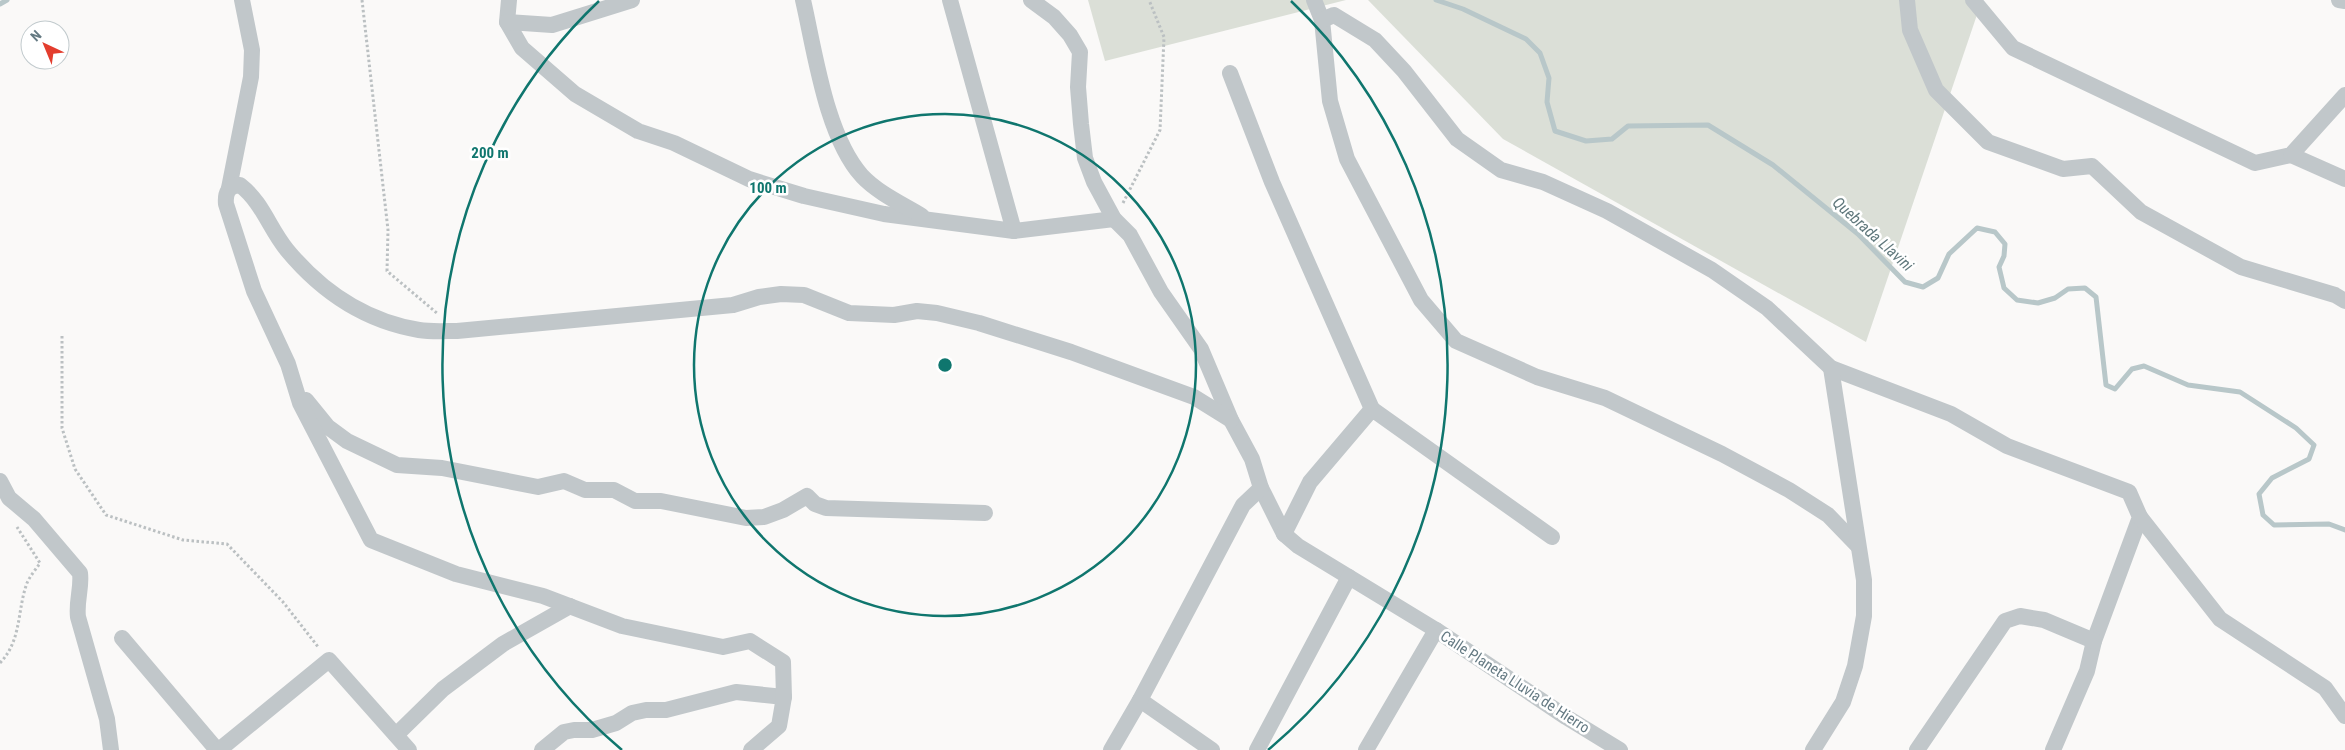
<svg xmlns="http://www.w3.org/2000/svg" width="2345" height="750" viewBox="0 0 2345 750" font-family="'Roboto Condensed',sans-serif">
  <rect width="100%" height="100%" fill="#faf9f8"/>
  <!-- green -->
  <g fill="#dbdfd7">
    <polygon points="1088,0 1346,0 1105,61"/>
    <polygon points="1368,0 1982,0 1866,342 1503,139"/>
  </g>
  <g fill="none" stroke-linecap="round" stroke-linejoin="round">
    <!-- stream -->
    <g stroke="#b8c7c9" stroke-width="5">
      <polyline points="1436,0 1463,9 1526,39 1540,53 1549,78 1547,102 1555,131 1586,141 1612,139 1628,126 1708,125 1773,165 1858,234 1905,282 1923,287 1938,278 1949,254 1977,228 1995,232 2005,244 2004,256 1999,267 2004,288 2017,300 2038,303 2055,298 2068,289 2085,288 2096,297 2106,385 2115,389 2132,369 2144,366 2188,385 2240,392 2296,428 2314,445 2309,459 2272,478 2259,494 2263,515 2274,525 2329,524 2345,530"/>
      <polyline points="0,4 7,0"/>
    </g>
    <!-- path -->
    <g stroke="#bbc0c2" stroke-width="3" stroke-dasharray="2.5 2.5" stroke-linecap="butt">
      <polyline points="362,0 388,230 387,271 438,314"/>
      <polyline points="1123,203 1160,130 1164,37 1149,0"/>
      <polyline points="62,336 62,428 75,469 106,515 183,540 227,544 283,602 319,648"/>
      <path d="M 0,663 C 22,640 17,610 27,583 C 30,576 36,569 40,563 L 17,527"/>
    </g>
    <!-- minor -->
    <g stroke="#c1c7ca" stroke-width="16">
      <polyline points="509,0 507,22 522,48 575,94 638,131 674,143 749,179 804,196 884,214 1014,231 1114,219"/>
      <path d="M 803,0 C 815,52 826,136 862,176 C 878,193 902,204 922,216"/>
      <polyline points="950,0 1014,231"/>
      <polyline points="1031,0 1054,17 1070,35 1080,52 1078,87 1081,124 1085,158 1094,182 1114,219 1130,235 1161,292 1201,349 1231,420 1252,459 1261,488 1284,534 1298,546 1436,630 1566,717 1620,750"/>
      <polyline points="1314,0 1322,20 1330,101 1347,159 1421,300 1456,341 1537,377 1605,398 1722,454 1789,490 1828,515 1857,545"/>
      <polyline points="1907,0 1910,30 1936,90 1988,142 2063,169 2092,166 2141,212 2241,267 2335,295 2345,301"/>
      <polyline points="1973,0 2013,48 2255,163 2291,155 2345,95"/>
      <polyline points="2339,0 2345,1"/>
      <polyline points="1322,20 1334,15 1375,40 1404,71 1457,139 1501,170 1543,182 1607,211 1712,270 1767,308 1831,368 1951,414 2007,446 2129,492 2140,517 2094,641 2087,671 2053,750"/>
      <polyline points="507,22 552,25 632,0"/>
      <polyline points="1230,73 1272,182 1372,409"/>
      <polyline points="2291,155 2345,179"/>
      <polyline points="229,188 251,77 252,50 242,0"/>
      <polyline points="306,400 328,427 347,441 397,465 442,468 538,487 564,481 585,490 614,490 635,501 661,501 746,518 764,517 783,510 807,496 815,504 826,508 985,513"/>
      <path d="M 0,481 L 9,498 L 34,519 L 80,573 C 82,588 76,601 78,617 L 107,719 L 111,750"/>
      <polyline points="2140,517 2220,619 2325,688 2345,716"/>
      <polyline points="1284,534 1310,482 1372,409 1552,537"/>
      <polyline points="122,638 217,750"/>
      <polyline points="1140,700 1212,750"/>
      <polyline points="396,735 443,689 503,644 570,606"/>
      <polyline points="219,750 329,660 409,750"/>
      <polyline points="542,750 564,732 574,730 592,730 616,723 632,713 646,710 666,710 736,692 784,697"/>
      <path d="M 751,750 L 779,726 L 784,697 L 783,662 L 750,641 L 723,647 L 622,626 L 543,596 L 456,574 L 371,540 L 300,403 L 288,364 L 254,291 L 226,204 C 225,193 228,186 240,185 C 263,203 269,228 287,250 C 321,291 365,321 419,330 C 431,332 445,331 457,331 L 733,305 L 759,297 L 781,294 L 804,295 L 849,313 L 894,315 L 917,311 L 937,313 L 979,323 L 1071,352 L 1194,397 L 1231,420"/>
      <polyline points="1111,750 1140,700 1243,505 1261,488"/>
      <polyline points="1257,750 1349,577"/>
      <polyline points="1366,750 1436,630"/>
      <polyline points="1813,750 1843,702 1855,666 1864,616 1864,580 1831,368"/>
      <polyline points="1917,750 2005,621 2020,616 2044,620 2094,641"/>
    </g>
  </g>
  <!-- distance rings -->
  <g fill="none" stroke="#0f766e" stroke-width="2.5">
    <circle cx="945" cy="365" r="251"/>
    <path d="M622 750A502 502 0 0 1 599 1M1291 1A502 502 0 0 1 1268 750"/>
  </g>
  <g text-anchor="middle" dominant-baseline="central" stroke-width="5" stroke-linejoin="round" paint-order="stroke">
    <!-- street labels -->
    <g font-size="15" fill="#657a83" stroke="#fff">
      <text transform="translate(1515 682) rotate(33)">Calle Planeta Lluvia de Hierro</text>
    </g>
    <!-- water labels -->
    <g font-size="16" font-style="italic" fill="#60787c" stroke="#fff">
      <text transform="translate(1873 234) rotate(42)">Quebrada Llavini</text>
    </g>
  </g>
  <circle cx="945" cy="365" r="8" fill="#0f766e" stroke="#fff" stroke-width="2.5"/>
  <g font-size="15" text-anchor="middle" font-weight="bold" fill="#0f766e" stroke="#fff" stroke-width="5" stroke-linejoin="round" paint-order="stroke">
    <text x="490" y="158">200 m</text>
    <text x="768" y="193">100 m</text>
  </g>
  <!-- north arrow -->
  <g transform="translate(45 45) rotate(316)"><circle r="24" fill="#ffffff" stroke="#c1cacd"/>
  <path d="M0-4L9 19L0 12L-9 19Z" fill="#e33d2e"/>
  <text y="-8" font-size="14" font-weight="bold" text-anchor="middle" fill="#657a83">N</text>
  </g>
</svg>
